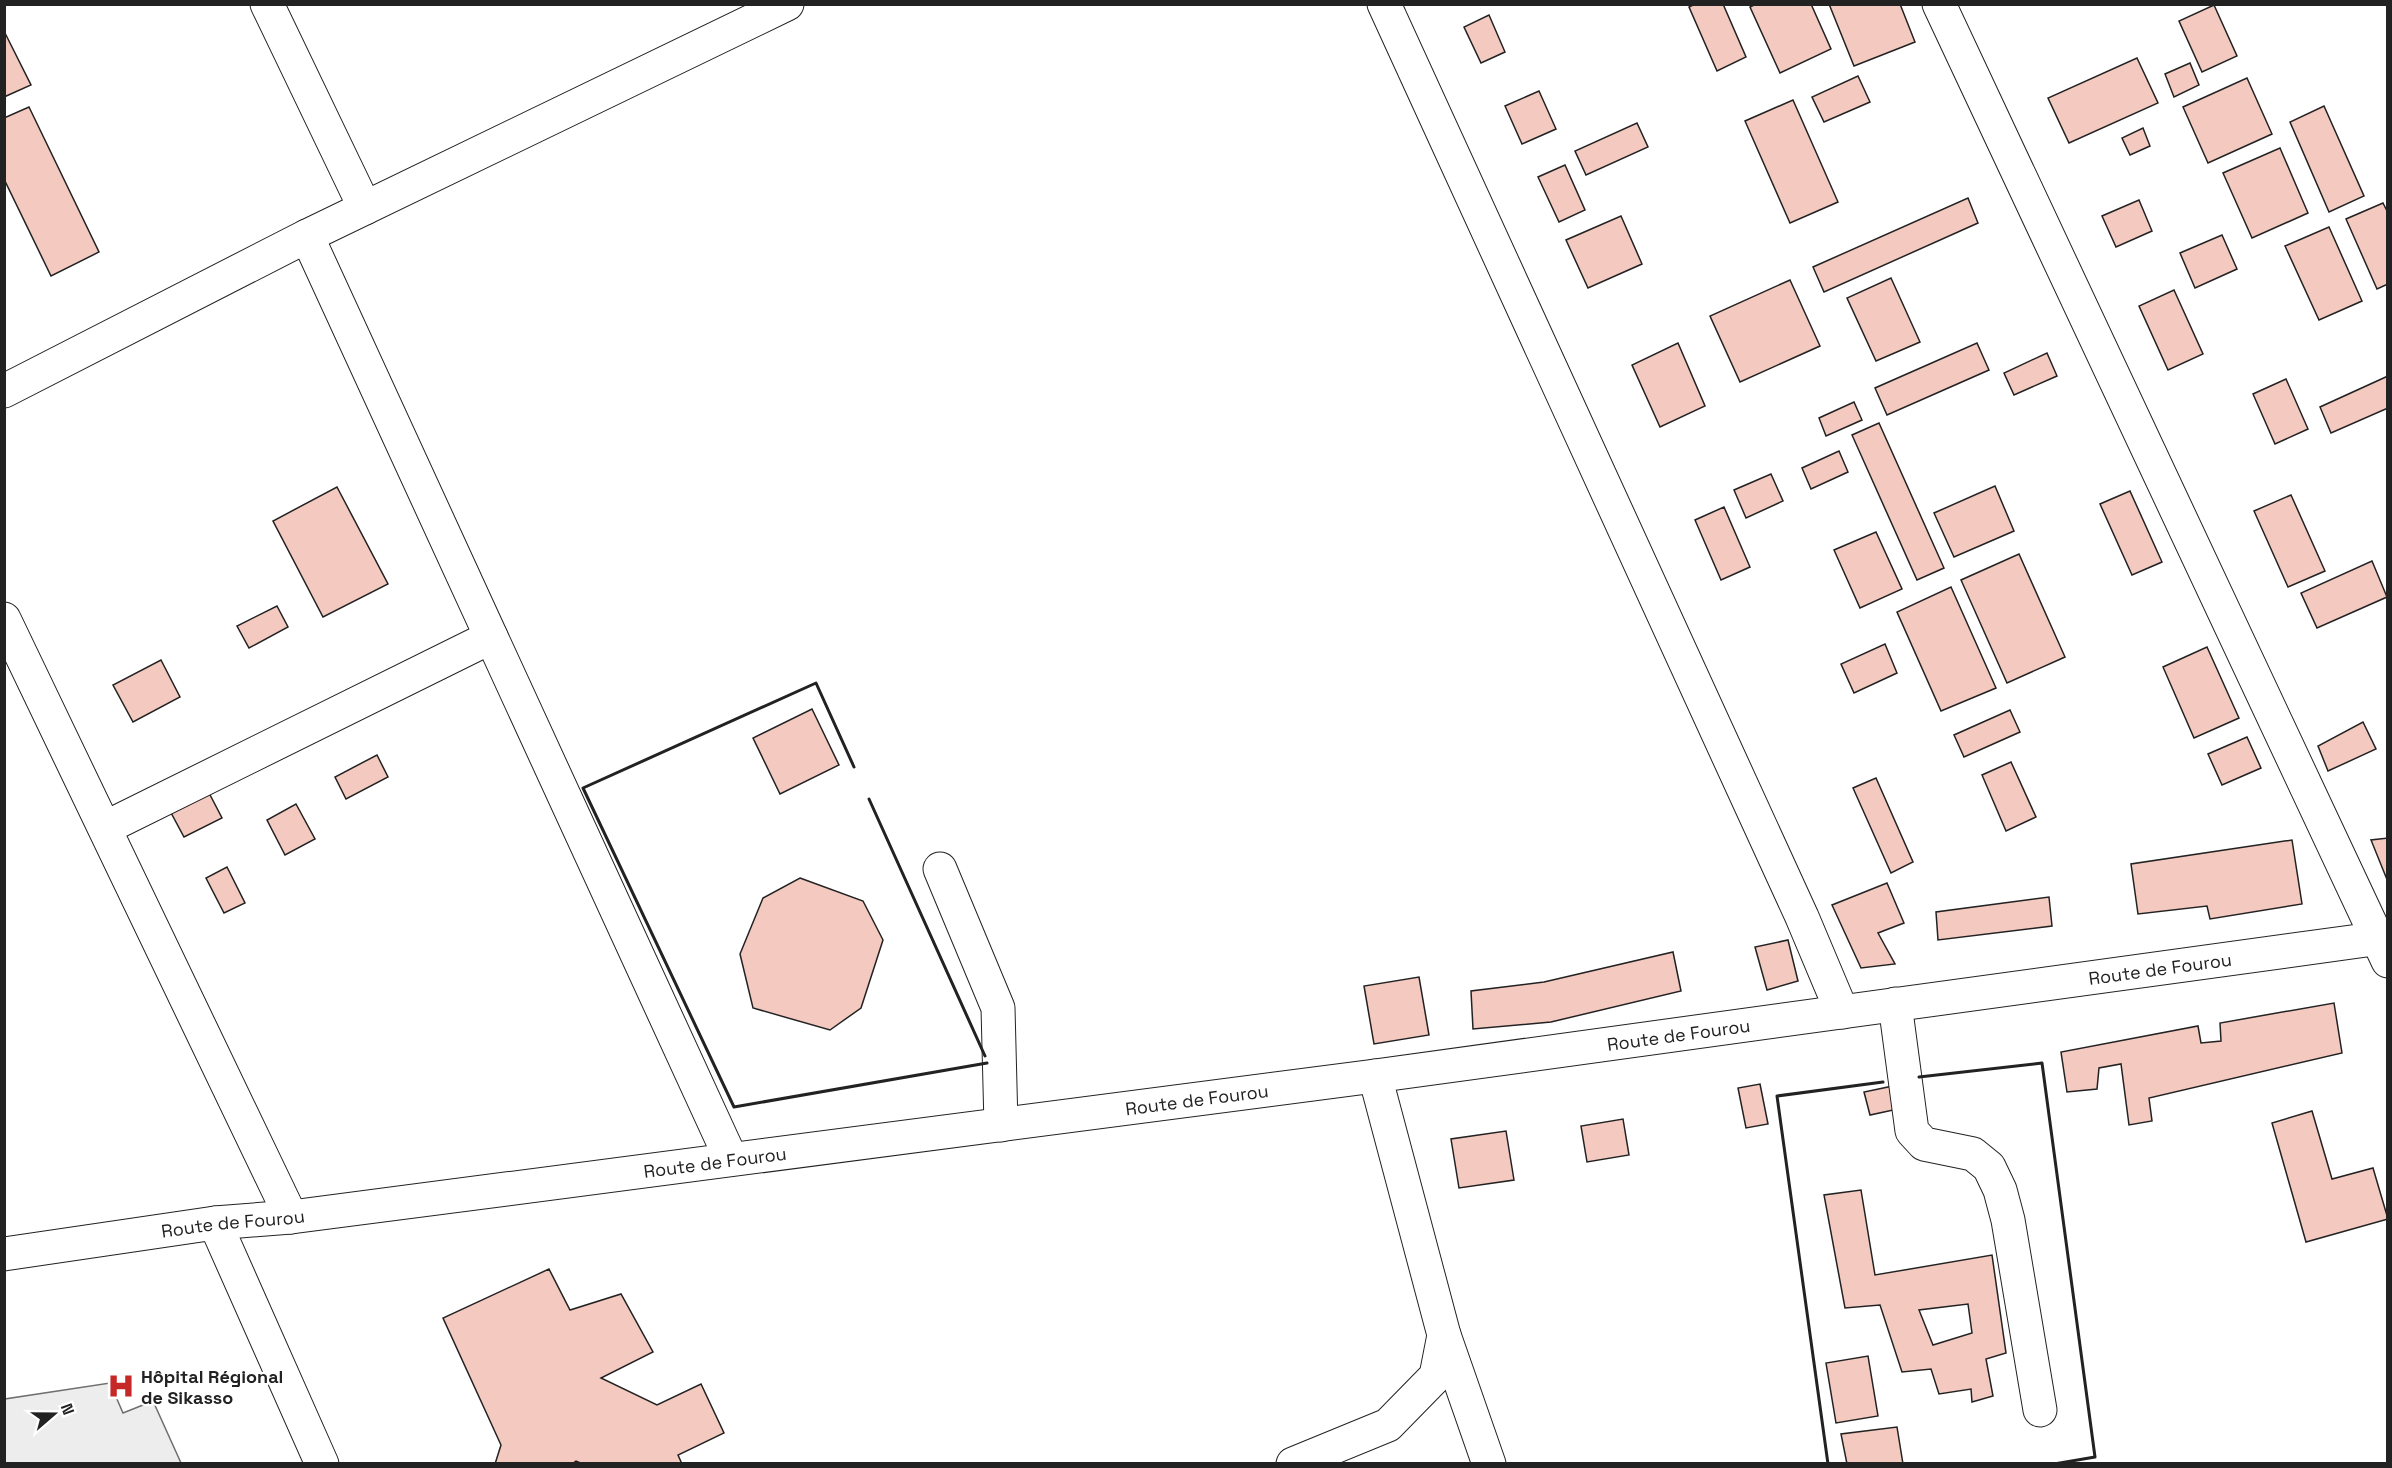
<svg xmlns="http://www.w3.org/2000/svg" width="2392" height="1468" viewBox="0 0 2392 1468" font-family="'Space Grotesk',sans-serif">
  <rect width="100%" height="100%" fill="#fff"/>
  <!-- parking -->
  <polygon fill="#ededed" stroke="#6f6f6f" stroke-width="1.5" points="110,1383 123,1413 153,1401 181,1463 5,1463 5,1399"/>
  <!-- building -->
  <g fill="#f3c9c0" stroke="#222" stroke-width="1.5" fill-rule="evenodd">
    <polygon points="1695,4 1723,4 1746,57 1717,71 1689,7"/>
    <polygon points="1756,4 1811,4 1831,49 1780,73 1750,7"/>
    <polygon points="1829,4 1900,4 1915,42 1854,66"/>
    <polygon points="2214,5 2237,56 2202,72 2179,21"/>
    <polygon points="1489,15 1505,52 1481,63 1464,27"/>
    <polygon points="4,31 31,85 4,97"/>
    <polygon points="2137,58 2158,103 2069,143 2048,98"/>
    <polygon points="2190,63 2199,85 2174,97 2165,74"/>
    <polygon points="1858,76 1870,102 1824,122 1812,97"/>
    <polygon points="2247,78 2272,134 2208,163 2183,107"/>
    <polygon points="1539,91 1556,129 1522,144 1505,106"/>
    <polygon points="1793,100 1838,202 1790,223 1745,121"/>
    <polygon points="2324,106 2364,196 2329,212 2290,122"/>
    <polygon points="29,107 99,252 51,276 4,179 4,118"/>
    <polygon points="1637,123 1648,147 1586,175 1575,151"/>
    <polygon points="2143,128 2150,146 2130,155 2122,138"/>
    <polygon points="2280,148 2308,213 2252,238 2223,173"/>
    <polygon points="1565,165 1585,210 1559,222 1538,177"/>
    <polygon points="1968,198 1978,223 1824,292 1813,267"/>
    <polygon points="2139,200 2152,231 2116,247 2102,216"/>
    <polygon points="2383,203 2388,213 2388,284 2377,289 2346,219"/>
    <polygon points="1621,216 1642,264 1588,288 1566,240"/>
    <polygon points="2329,227 2362,301 2319,320 2285,246"/>
    <polygon points="2222,235 2237,269 2195,288 2180,253"/>
    <polygon points="1891,278 1920,342 1876,361 1847,298"/>
    <polygon points="1790,280 1820,346 1740,382 1710,316"/>
    <polygon points="2174,290 2203,354 2168,370 2139,306"/>
    <polygon points="1678,343 1705,406 1660,427 1632,365"/>
    <polygon points="1977,343 1989,370 1887,415 1875,388"/>
    <polygon points="2047,353 2057,376 2014,395 2004,373"/>
    <polygon points="2388,376 2388,408 2331,433 2320,407"/>
    <polygon points="2286,379 2308,429 2275,444 2253,394"/>
    <polygon points="1854,402 1862,420 1826,436 1819,418"/>
    <polygon points="1879,423 1944,568 1917,580 1852,435"/>
    <polygon points="1839,451 1848,472 1811,489 1802,468"/>
    <polygon points="1771,474 1783,501 1746,518 1734,490"/>
    <polygon points="1995,486 2014,531 1954,557 1934,513"/>
    <polygon points="337,487 388,584 323,617 273,521"/>
    <polygon points="2130,491 2162,562 2132,575 2100,504"/>
    <polygon points="2291,495 2325,571 2288,587 2254,511"/>
    <polygon points="1724,507 1750,567 1721,580 1695,520"/>
    <polygon points="1876,532 1902,589 1860,608 1834,550"/>
    <polygon points="2019,554 2065,657 2007,683 1961,580"/>
    <polygon points="2372,561 2387,597 2317,628 2301,593"/>
    <polygon points="1951,587 1996,688 1941,711 1897,612"/>
    <polygon points="277,606 288,627 249,648 237,626"/>
    <polygon points="1885,644 1897,673 1854,693 1841,664"/>
    <polygon points="2207,647 2239,718 2194,738 2163,667"/>
    <polygon points="161,660 180,697 133,722 113,685"/>
    <polygon points="812,709 839,765 780,794 753,738"/>
    <polygon points="2010,710 2020,732 1964,757 1954,735"/>
    <polygon points="2363,722 2376,749 2328,771 2318,746"/>
    <polygon points="2247,737 2261,768 2222,785 2208,754"/>
    <polygon points="377,755 388,777 346,799 335,777"/>
    <polygon points="2011,762 2036,817 2006,831 1982,775"/>
    <polygon points="1876,778 1913,862 1891,873 1853,788"/>
    <polygon points="207,789 222,818 184,837 169,809"/>
    <polygon points="296,804 315,839 285,855 267,820"/>
    <polygon points="2388,838 2388,882 2371,840"/>
    <polygon points="2292,840 2302,904 2210,919 2207,906 2138,914 2131,864"/>
    <polygon points="227,867 245,903 224,913 206,878"/>
    <polygon points="800,878 863,901 883,940 861,1008 830,1030 753,1008 740,954 763,898"/>
    <polygon points="1887,883 1904,923 1878,933 1895,964 1861,968 1832,905"/>
    <polygon points="2049,897 2052,926 1938,940 1936,912"/>
    <polygon points="1788,940 1798,981 1767,990 1755,947"/>
    <polygon points="1673,952 1681,991 1551,1022 1473,1029 1471,991 1544,982"/>
    <polygon points="1419,977 1429,1035 1374,1044 1364,986"/>
    <polygon points="2334,1003 2342,1053 2149,1098 2152,1121 2129,1125 2121,1064 2099,1068 2097,1089 2067,1092 2061,1052 2198,1026 2201,1043 2221,1041 2220,1023"/>
    <polygon points="1760,1084 1768,1124 1746,1128 1738,1088"/>
    <polygon points="1893,1086 1898,1109 1870,1115 1864,1092"/>
    <polygon points="2312,1111 2332,1179 2373,1168 2388,1219 2306,1242 2272,1123"/>
    <polygon points="1623,1119 1629,1155 1587,1162 1581,1126"/>
    <polygon points="1506,1131 1514,1180 1459,1188 1451,1139"/>
    <path d="M 1861,1190 L 1875,1275 L 1992,1255 L 2006,1353 L 1986,1359 L 1993,1396 L 1972,1402 L 1971,1389 L 1939,1394 L 1931,1369 L 1902,1372 L 1880,1305 L 1845,1308 L 1824,1195 ZM 1968,1304 L 1972,1333 L 1933,1345 L 1919,1310 Z"/>
    <polygon points="549,1269 570,1310 621,1294 653,1352 601,1378 657,1405 701,1384 724,1433 678,1455 682,1464 583,1464 576,1461 572,1464 495,1464 501,1445 443,1318"/>
    <polygon points="1868,1356 1878,1416 1836,1423 1826,1363"/>
    <polygon points="1897,1427 1903,1464 1847,1464 1841,1434"/>
  </g>
  <g fill="none" stroke-linecap="round" stroke-linejoin="round">
    <defs>
      <g id="minor">
        <polyline points="267,4 365,208"/>
        <polyline points="1384,4 1802,917 1842,1012"/>
        <polyline points="1939,4 2388,961"/>
        <polyline points="307,236 731,1159"/>
        <polyline points="4,391 307,236 787,4"/>
        <polyline points="4,619 291,1217"/>
        <polyline points="105,828 491,637"/>
        <polyline points="940,869 998,1008 1001,1125"/>
        <polyline points="1895,1004 1912,1131 1924,1144 1973,1154 1989,1167 2000,1190 2008,1220 2040,1410"/>
        <polyline points="215,1223 322,1464"/>
        <polyline points="1444,1335 1489,1464"/>
        <polyline points="1293,1464 1388,1425 1436,1376 1444,1335 1375,1076"/>
      </g>
      <g id="major">
        <path id="s1" d="M 4,1254 L 215,1223 L 291,1217 L 1375,1076 L 2388,937"/>
      </g>
    </defs>
    <!-- minor casing -->
    <use href="#minor" stroke="#222" stroke-width="35"/>
    <!-- major casing -->
    <use href="#major" stroke="#222" stroke-width="35"/>
    <!-- minor -->
    <use href="#minor" stroke="#fff" stroke-width="33"/>
    <!-- major -->
    <use href="#major" stroke="#fff" stroke-width="33"/>
    <!-- wall -->
    <g stroke="#222" stroke-width="3">
      <polyline points="854,767 816,683 583,788 734,1107 987,1063"/>
      <polyline points="869,799 985,1056"/>
      <polyline points="1919,1077 2042,1063 2095,1457 2054,1464"/>
      <polyline points="1828,1464 1777,1096 1883,1082"/>
    </g>
  </g>
  <!-- icons -->
  <defs>
    <symbol id="hospital-bare" viewBox="-9 -9 18 18"><path d="M-5-5h3v3.5h4V-5h3V5h-3V1.5h-4V5h-3Z" fill="#c62828" stroke="#fff" stroke-width="2.5" paint-order="stroke"/></symbol>
  </defs>
  <g fill-rule="evenodd">
    <use href="#hospital-bare" x="102" y="1367" width="38" height="38"/>
  </g>
  <g text-anchor="middle" dominant-baseline="central" stroke-width="4.5" stroke-linejoin="round" paint-order="stroke">
    <!-- street labels -->
    <g font-size="18" fill="#222" stroke="#fff">
      <text stroke="none"><textPath href="#s1" startOffset="2175">Route de Fourou</textPath></text>
      <text stroke="none"><textPath href="#s1" startOffset="1689">Route de Fourou</textPath></text>
      <text stroke="none"><textPath href="#s1" startOffset="1203">Route de Fourou</textPath></text>
      <text stroke="none"><textPath href="#s1" startOffset="717">Route de Fourou</textPath></text>
      <text stroke="none"><textPath href="#s1" startOffset="231">Route de Fourou</textPath></text>
    </g>
    <!-- poi labels -->
    <g font-size="18" font-weight="bold" fill="#222" stroke="#fff" text-anchor="start">
      <text x="141" y="1376">Hôpital Régional<tspan x="141" dy="21">de Sikasso</tspan></text>
    </g>
  </g>
  <!-- border -->
  <rect width="2392" height="1468" fill="none" stroke="#222222" stroke-width="12"/>
  <!-- north arrow -->
  <g transform="translate(54 1414) rotate(70)" stroke="#ffffff" stroke-width="4.5" paint-order="stroke">
  <path d="M0-4.5L10 22L0 15L-10 22Z" fill="#222222"/>
  <text y="-9" font-size="16" font-weight="bold" text-anchor="middle" fill="#222222">N</text>
  </g>
</svg>
